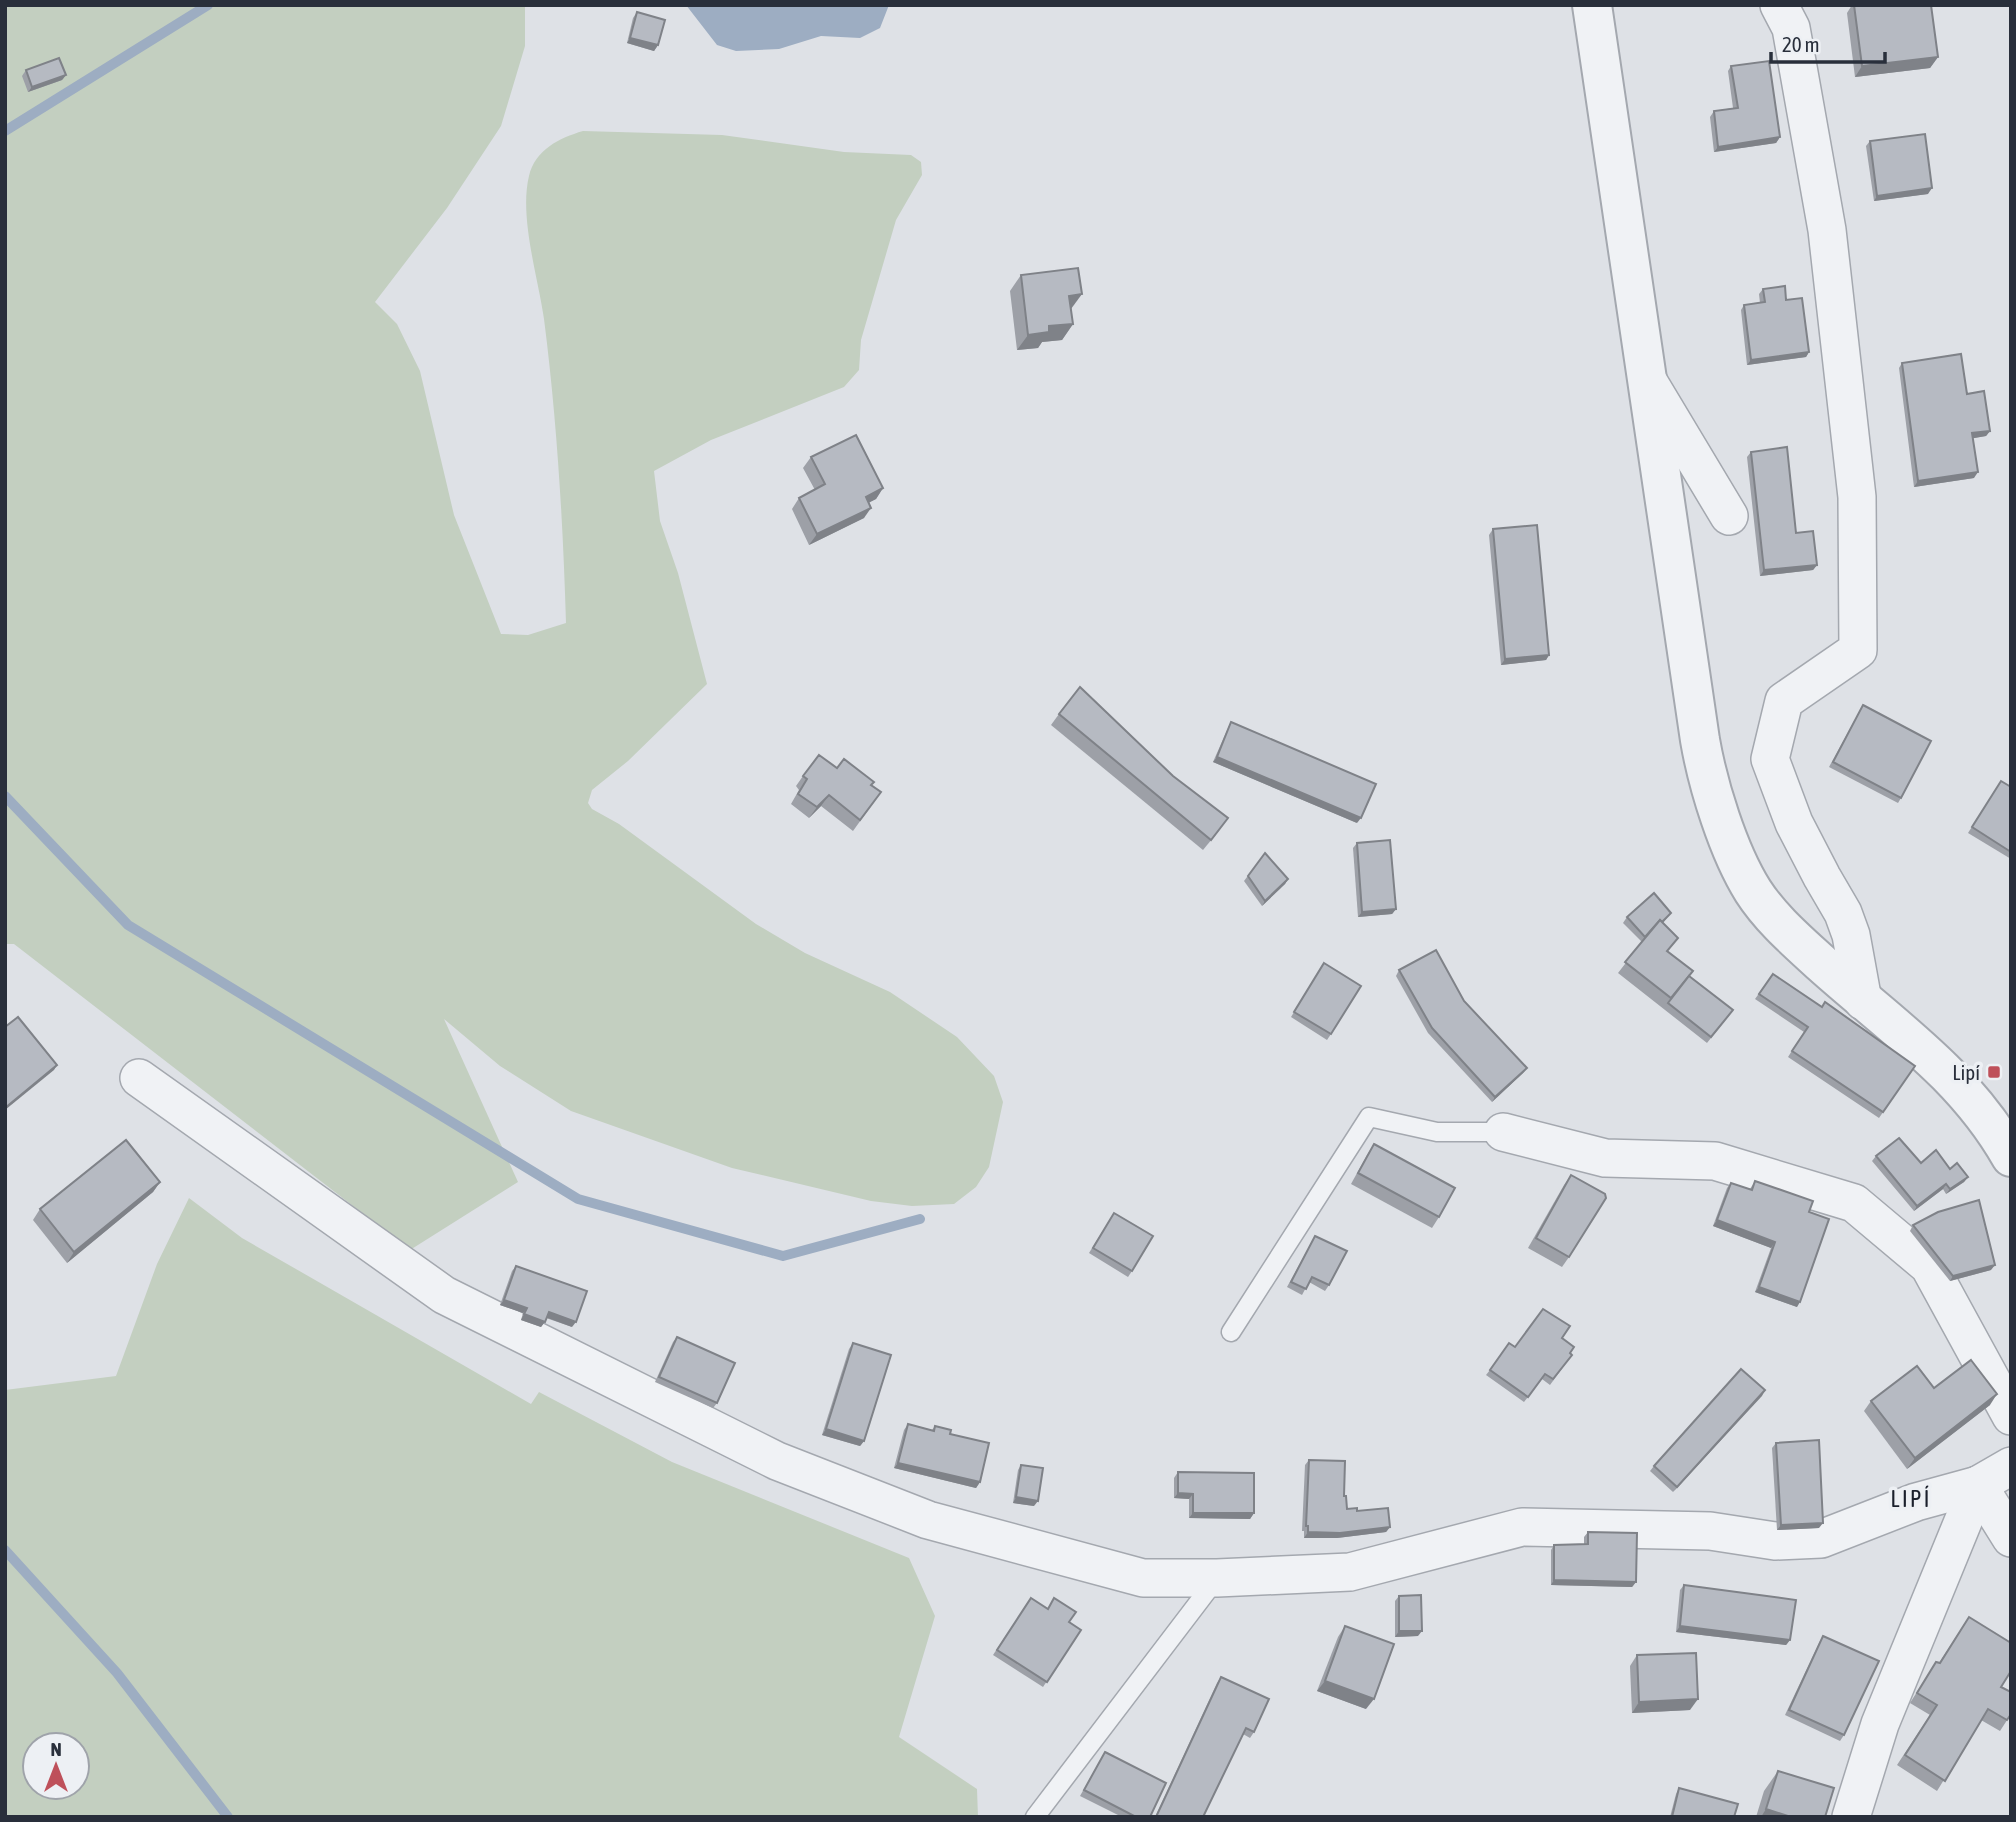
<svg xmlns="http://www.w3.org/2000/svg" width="2016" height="1822" viewBox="0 0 2016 1822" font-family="'Asap Condensed',sans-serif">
  <rect width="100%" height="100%" fill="#dee1e6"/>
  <!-- green -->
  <g fill="#c3cfc0" fill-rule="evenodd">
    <path d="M 5,5 L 525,5 L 525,46 L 501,126 L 447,208 L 375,302 L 397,324 L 420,371 L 454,515 L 501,634 L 528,635 L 566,623 C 563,522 557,420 544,319 C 538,277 519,217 529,176 C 535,150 559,138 583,131 L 722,135 L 844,152 L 911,155 L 921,162 L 922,175 L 896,220 L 861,340 L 859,370 L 844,387 L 711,440 L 654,471 L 660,521 L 678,573 L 707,684 L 628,761 L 592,790 L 588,803 L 592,809 L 619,824 L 756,924 L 805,953 L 890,992 L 957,1037 L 994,1076 L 1003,1102 L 989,1167 L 976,1187 L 954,1204 L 912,1206 L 871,1201 L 732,1168 L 571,1111 L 500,1066 L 444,1019 L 518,1182 L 410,1250 L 14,944 L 5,944 Z"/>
    <path d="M 189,1198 L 242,1238 L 531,1404 L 539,1392 L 672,1462 L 909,1558 L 935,1616 L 899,1737 L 977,1789 L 978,1817 L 5,1817 L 5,1390 L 116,1376 L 157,1264 ZM 35,1745 L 77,1745 L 77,1787 L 35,1787 Z"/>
  </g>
  <!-- water -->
  <polygon fill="#9dadc2" points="686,5 889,5 880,28 860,38 821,36 779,49 736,51 717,45"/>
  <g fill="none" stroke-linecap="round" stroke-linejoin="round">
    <!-- stream -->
    <g stroke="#9dadc2" stroke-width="10">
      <polyline points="5,131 208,5"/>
      <polyline points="5,796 128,925 578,1199 783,1256 920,1219"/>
      <polyline points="5,1550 117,1673 228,1817"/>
    </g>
    <defs>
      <g id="service">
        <polyline points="1231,1332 1369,1117 1437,1132 1503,1132"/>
        <polyline points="1035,1817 1217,1578"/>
      </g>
      <g id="minor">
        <polyline points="1779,5 1791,28 1827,230 1857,497 1858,650 1784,701 1770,759 1794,823 1822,877 1843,913 1851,935 1863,1001"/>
        <polyline points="1648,381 1729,516"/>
        <polyline points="139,1078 444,1295 777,1461 928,1520 1143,1578 1217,1578 1350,1572 1522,1527 1710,1531 1775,1541 1821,1539 1916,1502 1978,1485"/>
        <polyline points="1503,1132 1605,1158 1715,1161 1854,1203 1929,1266 2011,1416"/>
        <polyline points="2011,1466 1978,1485 2011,1538"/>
        <polyline points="1851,1817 1880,1724 1978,1485"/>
      </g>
      <path id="tertiary" d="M 1592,5 L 1700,740 C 1708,786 1728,851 1753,891 C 1771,919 1797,941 1822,964 C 1891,1026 1964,1074 2011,1157"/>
    </defs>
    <!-- service casing -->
    <use href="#service" stroke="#a4a8af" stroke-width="21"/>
    <!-- minor casing -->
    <use href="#minor" stroke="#a4a8af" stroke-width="40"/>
    <!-- tertiary casing -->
    <use href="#tertiary" stroke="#a4a8af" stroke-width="42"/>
    <!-- service -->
    <use href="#service" stroke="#f0f2f5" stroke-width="18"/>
    <!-- minor -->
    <use href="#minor" stroke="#f0f2f5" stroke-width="37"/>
    <!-- tertiary -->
    <use href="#tertiary" stroke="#f0f2f5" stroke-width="38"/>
  </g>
  <!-- wall -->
  <g fill="#9da0a7">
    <polygon points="1852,5 1931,5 1938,57 1930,68 1855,77 1847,13"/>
    <polygon points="637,12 658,45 654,51 627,43 633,18"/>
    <polygon points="1731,66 1780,137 1776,143 1714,152 1710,117 1714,111 1733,108 1728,71"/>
    <polygon points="26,70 66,75 62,80 28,92 22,76"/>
    <polygon points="1870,141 1928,194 1874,201 1866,146"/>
    <polygon points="1021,275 1071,309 1073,324 1062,340 1042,342 1038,348 1017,350 1010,291"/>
    <polygon points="1763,289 1786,300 1809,352 1806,357 1747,365 1741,310 1744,305 1760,303 1759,294"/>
    <polygon points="1902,363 1967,394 1990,431 1986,436 1973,438 1974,478 1914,487 1899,368"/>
    <polygon points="1751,452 1796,533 1817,565 1813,570 1760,576 1747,457"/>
    <polygon points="811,457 883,488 876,499 869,502 864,518 809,545 792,509 799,498 815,490 803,468"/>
    <polygon points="1493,529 1549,655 1546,660 1501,665 1489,535"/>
    <polygon points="1863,705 1901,798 1898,803 1829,767"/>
    <polygon points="1059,714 1221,828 1203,850 1051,725"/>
    <polygon points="1231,722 1357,823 1213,762 1228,728"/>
    <polygon points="837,768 871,785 881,792 853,831 821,806 809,818 791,804 799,790 796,786 803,776"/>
    <polygon points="2001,781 2011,787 2011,859 1968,833"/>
    <polygon points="1357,843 1396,909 1392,914 1358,917 1353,848"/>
    <polygon points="1265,853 1288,879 1285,884 1262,906 1244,881"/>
    <polygon points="1671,913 1663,923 1668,952 1689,976 1733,1010 1707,1043 1618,973 1642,942 1623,923 1627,917"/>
    <polygon points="1324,963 1331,1034 1327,1040 1291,1017"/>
    <polygon points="1399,970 1464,1001 1527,1068 1523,1073 1492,1102 1428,1033 1396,976"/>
    <polygon points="1773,974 1821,1007 1915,1066 1879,1118 1788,1057 1804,1032 1755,999"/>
    <polygon points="1374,1144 1439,1217 1432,1228 1351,1184 1367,1155"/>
    <polygon points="1876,1156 1950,1169 1968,1177 1964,1182 1946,1194 1943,1189 1914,1211 1872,1161"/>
    <polygon points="1571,1175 1569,1257 1562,1267 1528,1248 1564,1185"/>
    <polygon points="1755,1181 1809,1212 1797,1307 1755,1292 1771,1248 1713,1226 1727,1188 1731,1183 1750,1189"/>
    <polygon points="160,1182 153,1192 67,1263 33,1220 40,1209"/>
    <polygon points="1114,1213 1132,1271 1128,1277 1089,1253"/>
    <polygon points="1913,1225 1991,1270 1950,1281 1910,1231"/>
    <polygon points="1315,1236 1329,1285 1325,1291 1309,1282 1302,1295 1287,1287"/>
    <polygon points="516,1266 572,1327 546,1318 541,1327 521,1320 523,1313 500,1305 512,1271"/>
    <polygon points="677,1337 717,1403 713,1408 655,1382 673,1342"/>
    <polygon points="1562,1338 1570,1353 1572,1355 1550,1385 1542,1379 1524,1402 1486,1375 1490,1370 1515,1347"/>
    <polygon points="853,1343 864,1441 860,1446 822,1435 849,1349"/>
    <polygon points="1765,1390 1673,1492 1650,1471 1654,1466"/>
    <polygon points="1871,1401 1990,1405 1907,1469 1864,1411"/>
    <polygon points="908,1424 932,1430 935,1426 950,1434 980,1482 976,1488 894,1468 904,1430"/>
    <polygon points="1776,1443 1819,1528 1777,1530 1772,1448"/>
    <polygon points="1309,1460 1344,1496 1347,1509 1357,1511 1390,1527 1386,1532 1337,1538 1304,1538 1304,1531 1302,1531 1305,1465"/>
    <polygon points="1021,1465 1034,1506 1013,1503 1018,1470"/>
    <polygon points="1178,1472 1254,1513 1250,1519 1189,1518 1189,1499 1174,1498 1174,1478"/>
    <polygon points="1588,1532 1636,1582 1632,1587 1551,1585 1551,1550 1554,1545 1584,1544 1584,1537"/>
    <polygon points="1684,1585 1790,1640 1786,1645 1676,1632 1680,1590"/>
    <polygon points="1399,1596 1418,1636 1395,1637 1395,1601"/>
    <polygon points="1031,1598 1081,1630 1043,1687 993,1655"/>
    <polygon points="1969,1617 2001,1687 2011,1714 2000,1731 1981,1720 1937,1791 1897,1765 1930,1715 1910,1703 1929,1673 1936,1662 1939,1663"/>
    <polygon points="1345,1626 1366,1709 1317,1691 1338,1637"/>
    <polygon points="1823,1636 1844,1735 1840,1741 1785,1715 1820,1641"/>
    <polygon points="1637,1655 1690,1710 1632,1713 1630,1666"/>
    <polygon points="1221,1677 1254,1732 1250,1738 1243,1734 1203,1817 1155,1817 1217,1683"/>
    <polygon points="1105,1752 1150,1817 1122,1817 1080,1796"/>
    <polygon points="1778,1771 1825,1817 1756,1817 1764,1791"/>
    <polygon points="1679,1788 1734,1817 1670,1817 1676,1794"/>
  </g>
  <!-- shaded-wall -->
  <g fill="#7f8288">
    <polygon points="630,38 658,45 654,51 627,43"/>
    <polygon points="1938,57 1930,68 1855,77 1862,66"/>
    <polygon points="66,75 62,80 28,92 32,87"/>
    <polygon points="1780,137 1776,143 1714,152 1718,147"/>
    <polygon points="1932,188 1928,194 1874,201 1877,196"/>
    <polygon points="1082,294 1071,309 1069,296"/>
    <polygon points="1073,324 1062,340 1042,342 1038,348 1017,350 1028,335 1049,326"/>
    <polygon points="1809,352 1806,357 1747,365 1751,360"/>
    <polygon points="1990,431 1986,436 1969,439 1972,433"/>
    <polygon points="1978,472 1974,478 1914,487 1918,481"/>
    <polygon points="883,488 876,499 859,508 866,497"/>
    <polygon points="871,508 864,518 809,545 817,534"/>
    <polygon points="1817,565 1813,570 1760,576 1764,570"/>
    <polygon points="1549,655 1546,660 1501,665 1505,659"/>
    <polygon points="1217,757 1361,818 1357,823 1213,762"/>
    <polygon points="829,795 821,806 809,818 817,807"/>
    <polygon points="1288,879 1285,884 1262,906 1265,901"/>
    <polygon points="1396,909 1392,914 1358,917 1362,912"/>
    <polygon points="57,1065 54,1070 5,1110 5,1108"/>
    <polygon points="1527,1068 1523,1073 1492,1102 1495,1097"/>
    <polygon points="1968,1177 1964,1182 1946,1194 1950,1189"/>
    <polygon points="160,1182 153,1192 67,1263 74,1252"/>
    <polygon points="1946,1184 1943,1189 1914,1211 1917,1206"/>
    <polygon points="1717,1220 1775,1242 1771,1248 1713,1226"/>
    <polygon points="1995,1265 1991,1270 1950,1281 1953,1276"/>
    <polygon points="1759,1287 1800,1302 1797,1307 1755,1292"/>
    <polygon points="504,1300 527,1308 523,1313 500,1305"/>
    <polygon points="549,1312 576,1322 572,1327 545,1317"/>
    <polygon points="524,1314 545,1322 541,1327 521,1320"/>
    <polygon points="1765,1390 1762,1396 1673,1492 1677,1487"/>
    <polygon points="1997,1394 1990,1405 1907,1469 1915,1458"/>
    <polygon points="826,1429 864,1441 860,1446 822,1435"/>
    <polygon points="898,1463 980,1482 976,1488 894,1468"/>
    <polygon points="1178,1493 1193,1494 1189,1499 1174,1498"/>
    <polygon points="1016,1497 1038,1501 1034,1506 1013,1503"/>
    <polygon points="1193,1513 1254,1513 1250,1519 1189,1518"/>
    <polygon points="1823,1523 1819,1528 1777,1530 1781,1525"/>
    <polygon points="1390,1527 1386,1532 1337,1538 1304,1538 1308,1532"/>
    <polygon points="1554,1580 1636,1582 1632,1587 1551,1585"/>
    <polygon points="1680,1626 1790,1640 1786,1645 1676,1632"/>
    <polygon points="1399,1631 1422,1631 1418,1636 1395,1637"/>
    <polygon points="1325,1681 1374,1699 1366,1709 1317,1691"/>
    <polygon points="1698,1699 1690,1710 1632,1713 1639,1702"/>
    <polygon points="1766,1809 1791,1817 1761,1817"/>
  </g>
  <!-- building -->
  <g fill="#b6bac2" stroke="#7f8288" stroke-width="2">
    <polygon points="1854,5 1931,5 1938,57 1862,66"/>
    <polygon points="637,12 665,20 658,45 630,38"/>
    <polygon points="59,58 66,75 32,87 26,70"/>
    <polygon points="1769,61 1780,137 1718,147 1714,111 1738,108 1731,66"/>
    <polygon points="1925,134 1932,188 1877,196 1870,141"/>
    <polygon points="1078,268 1082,294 1069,296 1073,324 1049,326 1049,332 1028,335 1021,275"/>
    <polygon points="1785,286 1786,300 1802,298 1809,352 1751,360 1744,305 1765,302 1763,289"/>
    <polygon points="1961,354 1967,394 1984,391 1990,431 1972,433 1978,472 1918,481 1902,363"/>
    <polygon points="856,435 883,488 866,497 871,508 817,534 799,498 825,484 811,457"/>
    <polygon points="1787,447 1796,533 1813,531 1817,565 1764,570 1751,452"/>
    <polygon points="1537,525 1549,655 1505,659 1493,529"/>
    <polygon points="1080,687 1173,776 1228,818 1211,840 1059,714"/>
    <polygon points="1863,705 1931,741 1901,798 1833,762"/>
    <polygon points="1231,722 1376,784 1361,818 1217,757"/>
    <polygon points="819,755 837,768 844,759 874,782 871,785 881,792 860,820 829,795 817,807 798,794 807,779 803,776"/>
    <polygon points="2001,781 2011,787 2011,852 1972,827"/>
    <polygon points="1390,840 1396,909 1362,912 1357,843"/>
    <polygon points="1265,853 1288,879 1265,901 1248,876"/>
    <polygon points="1654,893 1671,913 1662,922 1660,920 1645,937 1627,917"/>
    <polygon points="1660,920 1678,938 1667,951 1693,971 1671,998 1625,962"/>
    <polygon points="1436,950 1464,1001 1527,1068 1495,1097 1432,1028 1399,970"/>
    <polygon points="1324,963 1361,986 1331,1034 1294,1012"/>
    <polygon points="1773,974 1822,1007 1825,1002 1915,1066 1883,1112 1792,1051 1808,1027 1759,994"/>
    <polygon points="1689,976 1733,1010 1711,1037 1668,1003"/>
    <polygon points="18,1017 57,1065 5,1108 5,1027"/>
    <polygon points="1899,1138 1921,1163 1936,1150 1950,1169 1957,1163 1968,1177 1950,1189 1946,1184 1917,1206 1876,1156"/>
    <polygon points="126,1140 160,1182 74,1252 40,1209"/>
    <polygon points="1374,1144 1455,1188 1439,1217 1358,1173"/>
    <polygon points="1571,1175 1605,1194 1606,1198 1569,1257 1536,1238"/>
    <polygon points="1755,1181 1813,1201 1809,1212 1829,1219 1800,1302 1759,1287 1775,1242 1717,1220 1731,1183 1752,1190"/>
    <polygon points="1979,1200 1995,1265 1953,1276 1913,1225 1938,1212"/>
    <polygon points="1114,1213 1153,1236 1132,1271 1093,1248"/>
    <polygon points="1315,1236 1347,1251 1329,1285 1312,1277 1306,1289 1291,1282"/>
    <polygon points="516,1266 587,1291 576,1322 549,1312 545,1322 524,1314 527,1308 504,1300"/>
    <polygon points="1543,1309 1570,1326 1562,1338 1574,1347 1570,1353 1572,1355 1553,1379 1545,1374 1528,1397 1490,1370 1509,1343 1515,1347"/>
    <polygon points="677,1337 735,1363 717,1403 659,1377"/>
    <polygon points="853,1343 891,1355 864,1441 826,1429"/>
    <polygon points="1971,1360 1997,1394 1915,1458 1871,1401 1917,1366 1934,1388"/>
    <polygon points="1741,1369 1765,1390 1677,1487 1654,1466"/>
    <polygon points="908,1424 934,1431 935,1426 951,1430 950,1434 989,1443 980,1482 898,1463"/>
    <polygon points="1819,1440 1823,1523 1781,1525 1776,1443"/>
    <polygon points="1309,1460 1345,1461 1344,1496 1346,1496 1347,1509 1357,1508 1357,1511 1388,1508 1390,1527 1340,1533 1308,1532 1308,1526 1306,1526"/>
    <polygon points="1021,1465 1043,1468 1038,1501 1016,1497"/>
    <polygon points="1178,1472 1254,1473 1254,1513 1193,1513 1193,1494 1178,1493"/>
    <polygon points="1588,1532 1637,1533 1636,1582 1554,1580 1554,1545 1588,1544"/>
    <polygon points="1684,1585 1796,1600 1790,1640 1680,1626"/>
    <polygon points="1421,1595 1422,1631 1399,1631 1399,1596"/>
    <polygon points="1031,1598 1048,1609 1054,1598 1076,1612 1069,1622 1081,1630 1047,1682 997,1650"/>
    <polygon points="1969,1617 2011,1643 2011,1671 2001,1687 2011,1692 2011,1714 2007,1720 1988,1709 1945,1781 1905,1755 1937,1705 1917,1693 1936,1662 1940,1663"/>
    <polygon points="1345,1626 1394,1644 1374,1699 1325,1681"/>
    <polygon points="1823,1636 1879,1661 1844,1735 1789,1710"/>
    <polygon points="1696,1653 1698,1699 1639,1702 1637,1655"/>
    <polygon points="1221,1677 1269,1699 1254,1732 1246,1728 1203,1817 1156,1817"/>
    <polygon points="1105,1752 1166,1783 1150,1817 1136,1817 1084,1790"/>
    <polygon points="1778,1771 1834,1788 1825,1817 1791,1817 1766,1809"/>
    <polygon points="1679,1788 1738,1804 1734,1817 1672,1817"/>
  </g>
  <!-- markers -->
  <rect fill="#be505a" stroke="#edf0f4" stroke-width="2.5" x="1987" y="1065" width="14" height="14" rx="3.5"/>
  <g text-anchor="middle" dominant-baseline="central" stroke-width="7" stroke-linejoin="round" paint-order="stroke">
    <!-- poi labels -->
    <g font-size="21" fill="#292f3b" stroke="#edf0f4" text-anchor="end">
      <text x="1980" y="1072">Lipí</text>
    </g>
    <!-- quarter labels -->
    <g font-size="24" letter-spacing="2" fill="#1b202c" stroke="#edf0f4">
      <text x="1911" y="1498">LIPÍ</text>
    </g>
  </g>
  <!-- border -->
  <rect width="2016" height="1822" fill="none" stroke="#292f3b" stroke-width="14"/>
  <!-- north arrow -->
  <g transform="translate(56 1766)"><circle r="33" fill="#edf0f4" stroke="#9fa3aa" stroke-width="2"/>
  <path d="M0-5L12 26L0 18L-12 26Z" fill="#be505a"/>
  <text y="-10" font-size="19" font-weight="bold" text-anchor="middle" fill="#292f3b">N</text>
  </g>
  <!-- scale -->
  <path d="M1771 52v10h114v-10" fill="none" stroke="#292f3b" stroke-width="3.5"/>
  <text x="1782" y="52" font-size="21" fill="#292f3b" stroke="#edf0f4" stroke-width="5" paint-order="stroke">20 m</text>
</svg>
